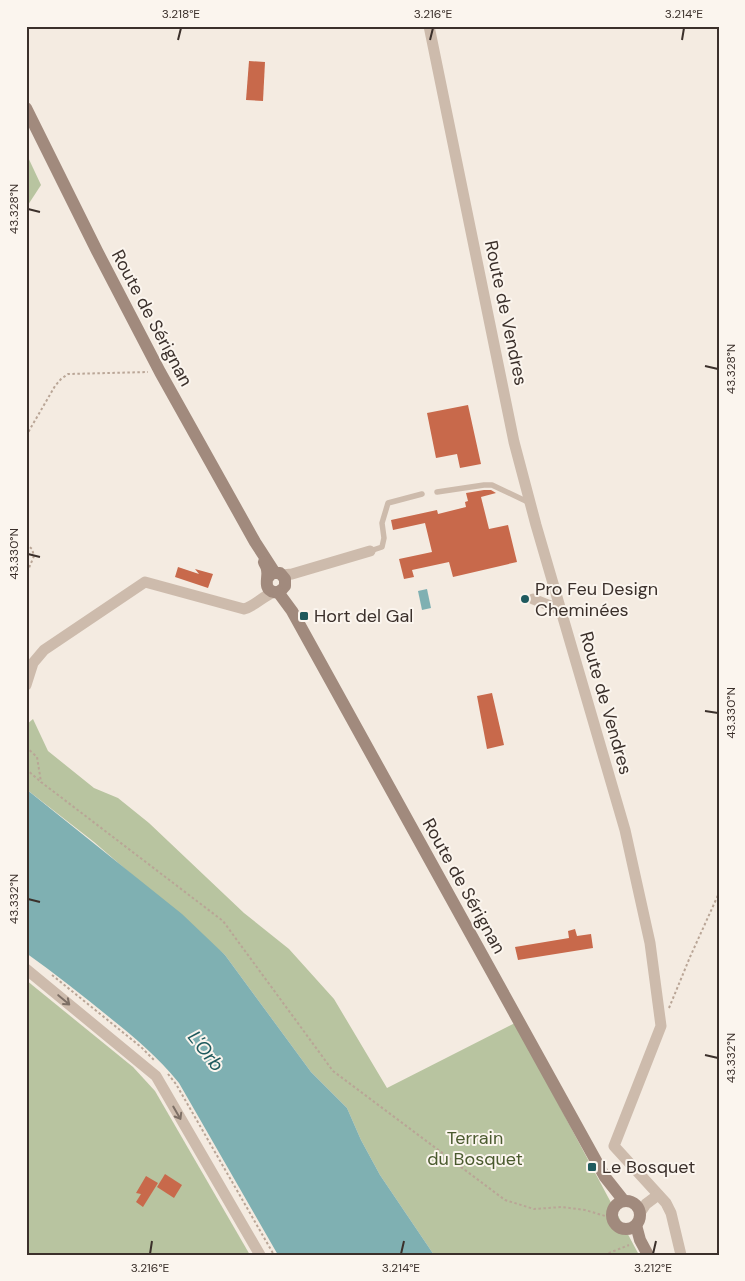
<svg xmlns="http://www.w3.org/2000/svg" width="745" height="1281" viewBox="0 0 745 1281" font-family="'DM Sans',sans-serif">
  <rect width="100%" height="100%" fill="#f4ebe1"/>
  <!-- green -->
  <g fill="#b8c4a0">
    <polygon points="26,153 41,185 26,208"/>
    <polygon points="33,719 48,751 94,788 118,798 149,823 244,913 289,949 334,999 387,1088 515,1023 639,1255 434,1255 380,1175 361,1140 347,1108 311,1072 225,955 94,842 26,789 26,725"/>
    <polygon points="26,980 133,1067 155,1091 250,1255 26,1255"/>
  </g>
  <!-- water -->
  <g fill="#7fb0b2">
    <polygon points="427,589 431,608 422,610 418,591"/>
    <path d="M 26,789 L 182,914 L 225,955 L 311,1072 L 347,1108 L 361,1140 L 380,1175 L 434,1255 L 278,1255 L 179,1083 C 158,1057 134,1037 109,1017 C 82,995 54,973 26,953 Z"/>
  </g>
  <!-- building -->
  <g fill="#c8694b">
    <polygon points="249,61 265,62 263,101 246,100"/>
    <polygon points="468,405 481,464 460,468 457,454 436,458 427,413"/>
    <polygon points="484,490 491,490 496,493 481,497 489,529 508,525 517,562 453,577 449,562 412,570 414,577 404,579 399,559 432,552 425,523 393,530 391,520 437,510 438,514 466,507 465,502 468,501 466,493"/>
    <polygon points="178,567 199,574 195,569 213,574 208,588 175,577"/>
    <polygon points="492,693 504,745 487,749 477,696"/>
    <polygon points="575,929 577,936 591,934 593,948 518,960 515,947 569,938 568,931"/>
    <polygon points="165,1174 182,1185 174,1198 157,1187"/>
    <polygon points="146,1176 158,1183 143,1207 136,1202 141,1194 136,1193"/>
  </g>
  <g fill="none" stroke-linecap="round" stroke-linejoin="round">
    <!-- path -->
    <g stroke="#b9a596" stroke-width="2" stroke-dasharray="2.5 2.5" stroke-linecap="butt">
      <polyline points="26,436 55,386 61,379 68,374 148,372"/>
      <polyline points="26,544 32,549 34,556 26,575"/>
      <polyline points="26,747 37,757 41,782 223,921 333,1071 505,1200 534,1209 562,1207 585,1210 612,1218"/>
      <polyline points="26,769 41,782"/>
      <polyline points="52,975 141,1047 154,1060"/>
      <polyline points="669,1008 690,957 719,893"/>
      <polyline points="168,1074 176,1084 274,1255"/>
      <polyline points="604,1255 629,1245"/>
    </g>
    <!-- lane -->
    <g stroke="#cdbbac" stroke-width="5.5">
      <polyline points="437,492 484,485 492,485 530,503"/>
      <polyline points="370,551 382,547 384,538 382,523 388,503 422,494"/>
    </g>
    <!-- street -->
    <g stroke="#cdbbac" stroke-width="11">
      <polyline points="429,26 514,442 536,525 625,830 650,943 661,1026 614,1146 666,1203 671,1213 681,1255"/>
      <polyline points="282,575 292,574 370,551"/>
      <polyline points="533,599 561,610"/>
      <path d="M 26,685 L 33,663 L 44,650 L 145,582 L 244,609 C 255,606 263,596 274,592"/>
      <polyline points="26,969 156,1076 260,1255"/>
      <polyline points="640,1213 646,1204 658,1195"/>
    </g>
    <!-- secondary -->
    <g stroke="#a18a7d" stroke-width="12">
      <polyline points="26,108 97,251 160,372 255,542 275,573"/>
      <path d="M 264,562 C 265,565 267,567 267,570 C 269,577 262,589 274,592 C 279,593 282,590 285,586 L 285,579 L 280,573 L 272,573 L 267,579"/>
      <polyline points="278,592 292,611 605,1177 624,1201"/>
      <circle cx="626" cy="1215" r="14"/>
      <polyline points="636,1225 640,1240 648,1255"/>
    </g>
  </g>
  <!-- one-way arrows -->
  <defs><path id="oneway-shaft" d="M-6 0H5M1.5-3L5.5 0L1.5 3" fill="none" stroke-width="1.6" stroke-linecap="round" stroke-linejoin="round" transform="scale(1.25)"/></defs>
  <g stroke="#7d6f65">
    <use href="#oneway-shaft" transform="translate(64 1000) rotate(40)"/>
    <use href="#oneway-shaft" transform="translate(177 1113) rotate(60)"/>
  </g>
  <!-- ticks -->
  <path fill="none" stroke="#3b302b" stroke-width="2" d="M 178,40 L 181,28M 430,40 L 433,28M 682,40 L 684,28M 28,209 L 40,212M 705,366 L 718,369M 28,554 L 40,557M 705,711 L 718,713M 28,899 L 40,902M 705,1055 L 718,1058M 150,1254 L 152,1241M 401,1254 L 404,1241M 653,1254 L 656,1241"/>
  <!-- markers -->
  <g fill="#1f5a5e" stroke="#fbf5ee" stroke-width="2">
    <circle cx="525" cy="599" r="5"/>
    <rect x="299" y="611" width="10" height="10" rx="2.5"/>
    <rect x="587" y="1162" width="10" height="10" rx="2.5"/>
  </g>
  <g text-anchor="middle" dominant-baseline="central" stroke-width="4" stroke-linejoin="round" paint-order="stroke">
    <!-- street labels -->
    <g font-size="18" fill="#3b302b" stroke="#fbf5ee">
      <text transform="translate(506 313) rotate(78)">Route de Vendres</text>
      <text transform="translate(152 318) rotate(62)">Route de Sérignan</text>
      <text transform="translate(606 703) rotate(74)">Route de Vendres</text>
      <text transform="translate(464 886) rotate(61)">Route de Sérignan</text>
    </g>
    <!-- poi labels -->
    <g font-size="18" fill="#3b302b" stroke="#fbf5ee" text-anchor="start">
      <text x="535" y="589">Pro Feu Design<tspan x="535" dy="21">Cheminées</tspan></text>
      <text x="314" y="616">Hort del Gal</text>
      <text x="602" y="1167">Le Bosquet</text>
    </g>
    <!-- park labels -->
    <g font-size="18" fill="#4a5a2e" stroke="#fbf5ee">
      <text x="475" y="1138">Terrain<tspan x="475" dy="21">du Bosquet</tspan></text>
    </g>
    <!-- water labels -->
    <g font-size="19" font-style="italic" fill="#1f5a5e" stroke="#fbf5ee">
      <text transform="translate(206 1051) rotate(52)">L'Orb</text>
    </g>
  </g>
  <!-- border -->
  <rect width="745" height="1281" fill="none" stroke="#fbf5ee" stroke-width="55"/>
  <rect x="28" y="28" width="690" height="1226" fill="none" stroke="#3b302b" stroke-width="2"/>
  <g font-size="12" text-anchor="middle" fill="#3b302b">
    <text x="181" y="18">3.218°E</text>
    <text x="433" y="18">3.216°E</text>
    <text x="684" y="18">3.214°E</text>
    <text transform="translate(14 209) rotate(-90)" y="4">43.328°N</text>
    <text transform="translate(731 369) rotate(-90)" y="4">43.328°N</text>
    <text transform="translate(14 554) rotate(-90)" y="4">43.330°N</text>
    <text transform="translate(731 713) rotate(-90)" y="4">43.330°N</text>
    <text transform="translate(14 899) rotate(-90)" y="4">43.332°N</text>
    <text transform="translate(731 1058) rotate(-90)" y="4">43.332°N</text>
    <text x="150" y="1272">3.216°E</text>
    <text x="401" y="1272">3.214°E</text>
    <text x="653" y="1272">3.212°E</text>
  </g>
</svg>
